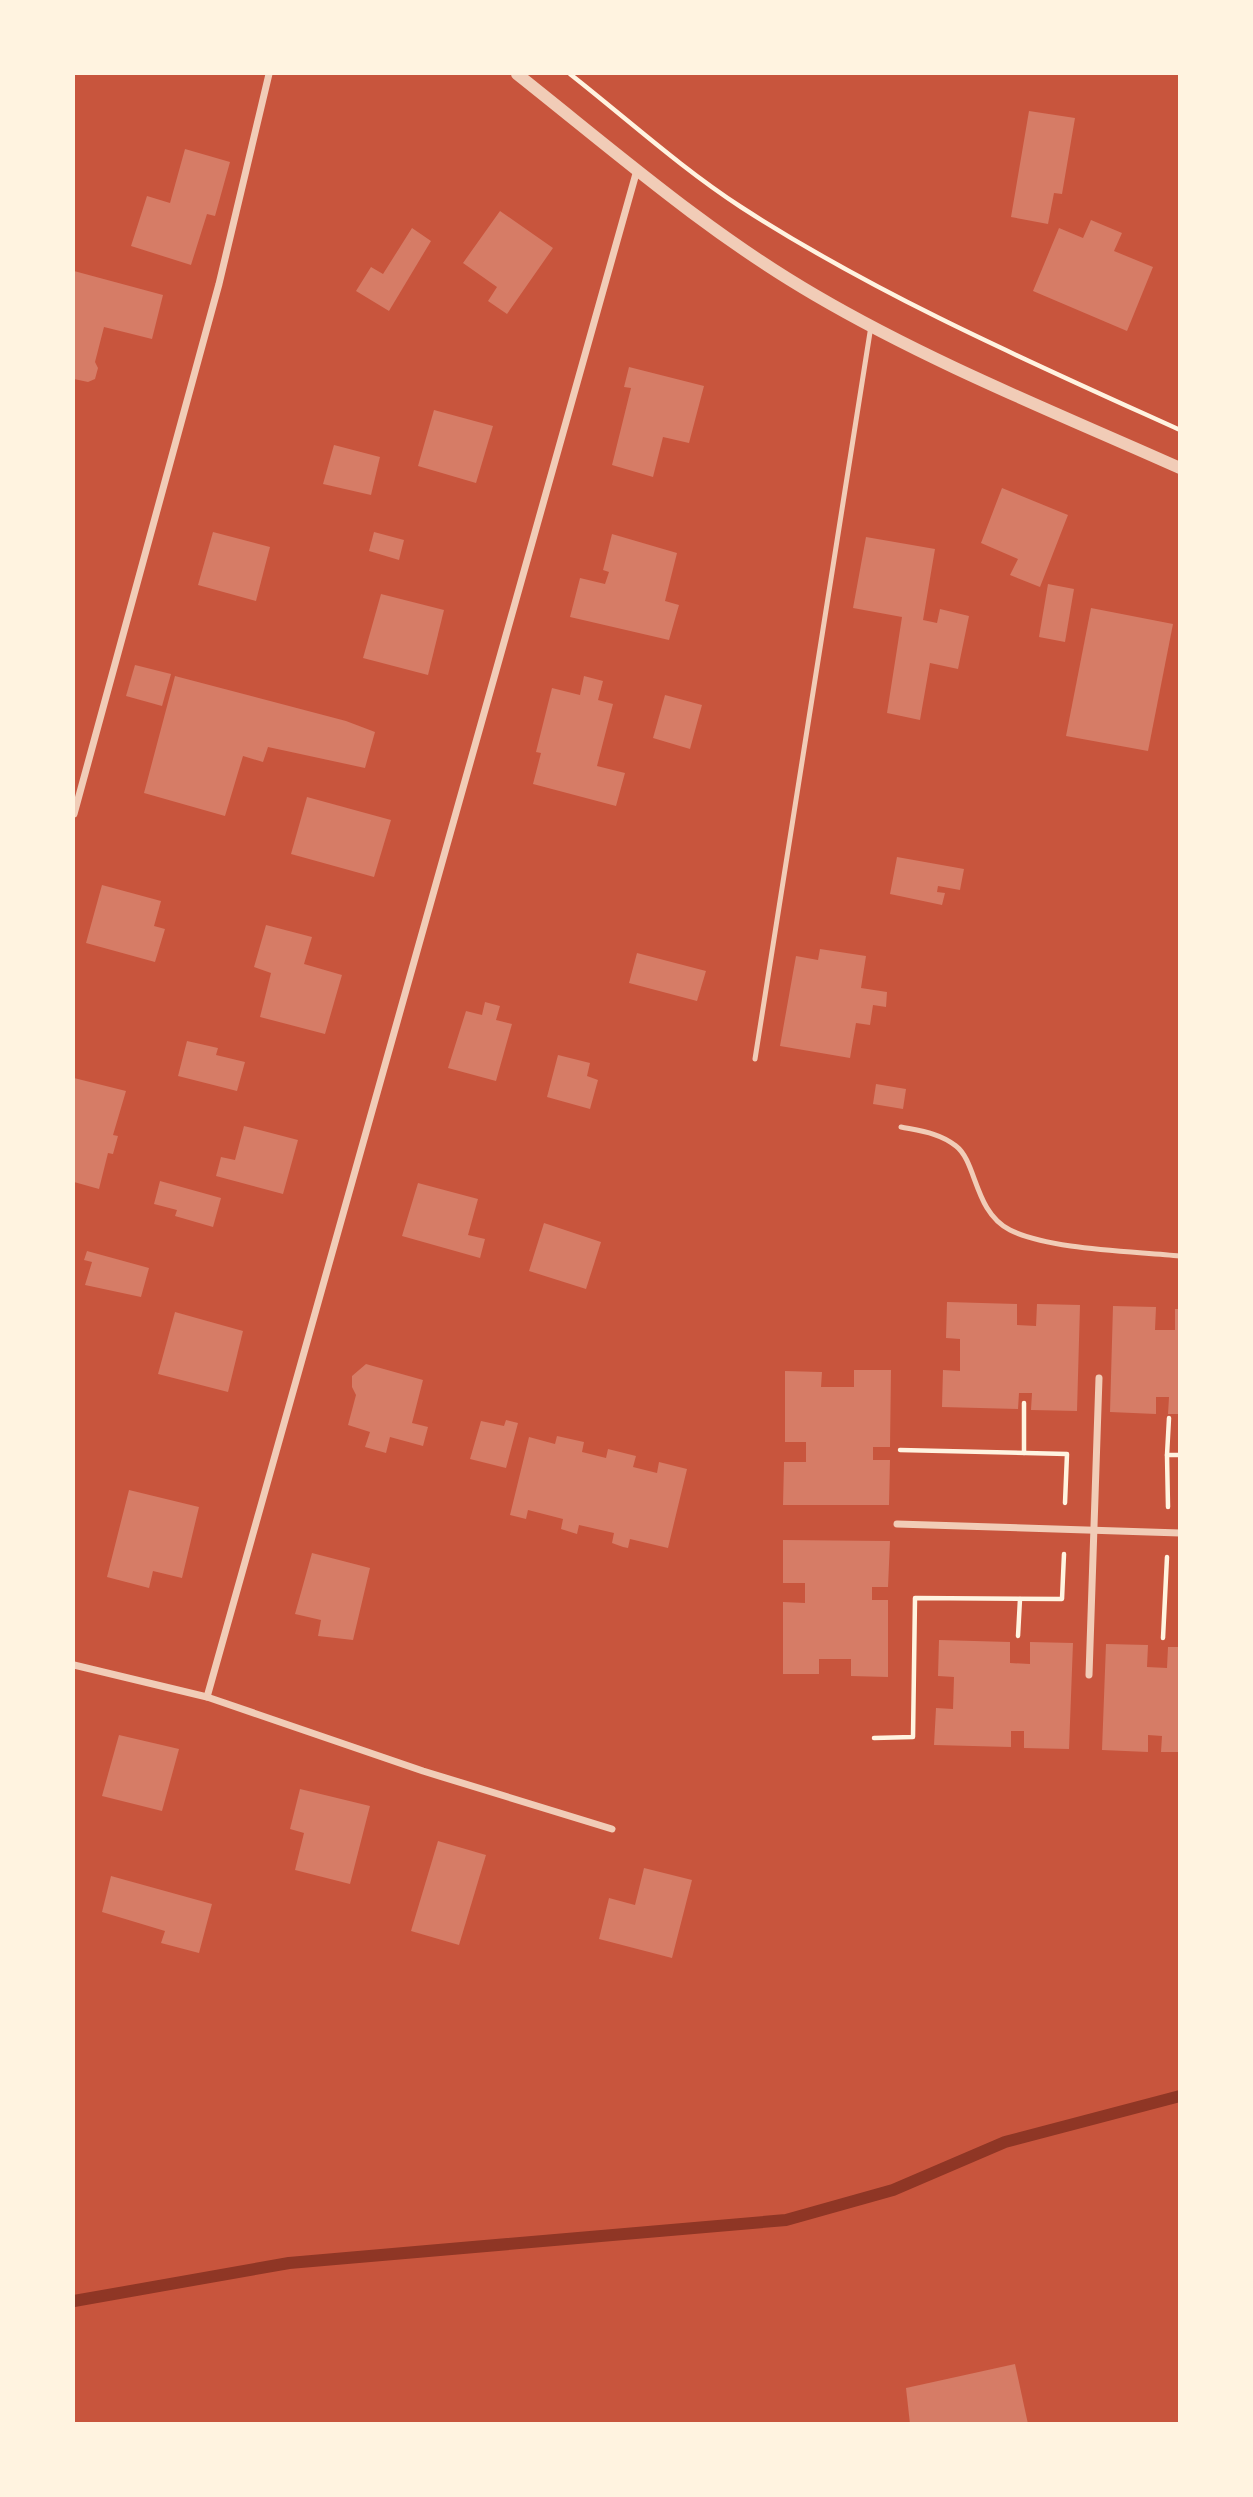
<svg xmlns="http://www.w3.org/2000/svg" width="1253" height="2497" viewBox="0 0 1253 2497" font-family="'Fira Sans',sans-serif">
  <rect width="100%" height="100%" fill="#c8553d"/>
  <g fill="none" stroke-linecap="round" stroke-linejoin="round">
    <!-- stream -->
    <polyline stroke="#8f3625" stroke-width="12" points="74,2301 289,2263 786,2220 893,2190 1005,2142 1180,2096"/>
  </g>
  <!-- building -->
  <g fill="#d67c66">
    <polygon points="1029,111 1075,118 1062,194 1054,193 1048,224 1011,217"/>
    <polygon points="185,149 230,162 215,216 207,214 191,265 131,246 147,196 170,203"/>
    <polygon points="500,211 553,248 507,314 488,301 497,287 463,263"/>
    <polygon points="1091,220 1122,233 1114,251 1153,267 1127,331 1033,291 1059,228 1083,238"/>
    <polygon points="412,228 431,241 389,311 356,291 371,267 383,274"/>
    <polygon points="74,271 163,295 152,339 104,327 95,362 98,368 95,379 88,382 74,379"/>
    <polygon points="629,367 704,386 689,443 663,437 653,477 612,465 631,388 624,387"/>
    <polygon points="434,410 493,426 476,483 418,466"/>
    <polygon points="334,445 380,457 371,495 323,484"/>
    <polygon points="1002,488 1068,515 1040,587 1010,575 1018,559 981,543"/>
    <polygon points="213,532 270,547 256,601 198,585"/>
    <polygon points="374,532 404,540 399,560 369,551"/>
    <polygon points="612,534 677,553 665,601 679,605 669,640 570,617 580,578 605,584 609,572 603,570"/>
    <polygon points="866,537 935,549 923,620 937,623 940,609 969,616 958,669 930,663 920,720 887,713 902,617 853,608"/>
    <polygon points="1048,584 1074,589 1065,642 1039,637"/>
    <polygon points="381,594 444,610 428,675 363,658"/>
    <polygon points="1091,608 1173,624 1148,751 1066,736"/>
    <polygon points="135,665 171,674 162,706 126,696"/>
    <polygon points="175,676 346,721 375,732 365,768 268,747 263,762 243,756 225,816 144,793"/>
    <polygon points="584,676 603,681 598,700 613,704 597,766 625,773 616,806 533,784 541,753 536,752 552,688 580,695"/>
    <polygon points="665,695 702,705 690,749 653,738"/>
    <polygon points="307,797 391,820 374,877 291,854"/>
    <polygon points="897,857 964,869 960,890 938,886 937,892 945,893 942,905 890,894"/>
    <polygon points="102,885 161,901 154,926 165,929 155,962 86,943"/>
    <polygon points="266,925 312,937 304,964 342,975 325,1034 260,1017 271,973 254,967"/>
    <polygon points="820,949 866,956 861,988 887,992 886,1007 873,1005 870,1025 856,1023 850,1058 780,1046 796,956 818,960"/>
    <polygon points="637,953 706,971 697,1001 629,983"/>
    <polygon points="485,1002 500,1006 496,1020 512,1024 496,1081 448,1068 466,1011 482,1015"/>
    <polygon points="187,1041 218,1048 216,1055 245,1062 237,1091 178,1076"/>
    <polygon points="558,1055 590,1063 587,1076 598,1080 590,1109 547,1097"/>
    <polygon points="74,1078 126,1091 113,1135 118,1136 113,1154 108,1153 99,1189 74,1182"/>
    <polygon points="876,1084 906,1089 903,1109 873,1104"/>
    <polygon points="244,1126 298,1140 283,1194 216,1176 221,1157 235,1160"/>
    <polygon points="160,1181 221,1198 213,1227 175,1216 177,1210 154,1204"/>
    <polygon points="418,1183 478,1199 468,1235 485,1239 480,1258 402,1236"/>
    <polygon points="544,1223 601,1242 586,1289 529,1271"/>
    <polygon points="87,1251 149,1268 141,1297 85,1285 92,1262 84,1260"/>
    <polygon points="947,1302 1017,1304 1017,1325 1036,1326 1037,1304 1080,1305 1077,1411 1031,1410 1032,1393 1019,1393 1018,1409 942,1407 943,1370 960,1371 960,1339 946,1338"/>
    <polygon points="1113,1306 1156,1307 1155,1330 1175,1330 1175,1309 1180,1309 1180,1414 1168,1414 1169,1397 1156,1397 1156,1414 1110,1412"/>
    <polygon points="175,1312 243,1331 228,1392 158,1374"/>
    <polygon points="366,1364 423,1380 412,1423 428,1427 423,1446 390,1437 386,1453 365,1447 370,1432 348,1425 356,1395 352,1387 352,1376"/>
    <polygon points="854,1370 891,1370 890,1447 873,1447 873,1460 890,1460 889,1505 783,1505 784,1462 806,1462 806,1442 785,1442 785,1371 822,1372 821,1387 854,1387"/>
    <polygon points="506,1420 518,1423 506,1468 470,1459 481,1421 504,1426"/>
    <polygon points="557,1436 584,1442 582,1452 606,1458 608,1449 636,1456 633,1467 657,1473 659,1462 687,1469 668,1548 630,1539 628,1548 623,1547 612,1543 614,1533 579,1525 577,1534 561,1529 563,1519 528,1510 526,1519 510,1515 529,1437 555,1444"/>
    <polygon points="129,1490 199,1507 182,1578 153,1571 149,1588 107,1577"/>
    <polygon points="783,1540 890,1541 888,1587 872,1587 872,1600 888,1600 888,1677 851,1676 851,1659 819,1659 819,1674 783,1674 783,1602 805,1603 805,1583 783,1583"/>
    <polygon points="312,1553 370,1568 353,1640 318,1636 321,1620 295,1614"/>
    <polygon points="939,1640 1010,1642 1010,1663 1030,1664 1030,1642 1073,1643 1069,1749 1024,1748 1024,1731 1011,1731 1011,1747 934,1745 936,1708 953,1709 954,1677 938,1676"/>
    <polygon points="1106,1644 1148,1645 1147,1667 1167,1668 1168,1647 1180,1647 1180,1752 1161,1752 1162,1736 1148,1735 1148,1752 1102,1750"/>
    <polygon points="119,1735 179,1749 162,1811 102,1796"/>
    <polygon points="300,1789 370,1806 350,1884 295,1870 304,1833 290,1829"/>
    <polygon points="438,1841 486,1855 459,1945 411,1931"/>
    <polygon points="644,1868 692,1880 672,1958 599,1939 609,1898 635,1905"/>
    <polygon points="111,1876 212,1904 199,1953 161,1943 165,1931 102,1912"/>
    <polygon points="1015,2364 1028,2424 910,2424 906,2388"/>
  </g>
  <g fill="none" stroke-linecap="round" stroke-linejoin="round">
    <!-- path -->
    <g stroke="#fff3e0" stroke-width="4.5">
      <path d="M 570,74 C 626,118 681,168 741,207 C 879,296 1030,362 1180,430"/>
      <polyline points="1169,1418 1167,1455 1180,1455"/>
      <polyline points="900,1450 1067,1454 1065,1503"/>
      <polyline points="1024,1453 1024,1403"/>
      <polyline points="1167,1455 1168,1507"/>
      <polyline points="1018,1636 1020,1599"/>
      <polyline points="1163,1638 1167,1557"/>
      <polyline points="874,1738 913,1737 915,1598 1062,1599 1064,1554"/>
    </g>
    <!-- service -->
    <g stroke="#f1ccb7" stroke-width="5">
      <polyline points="755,1059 871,326"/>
      <path d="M 901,1127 C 921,1131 940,1133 956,1146 C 977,1162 974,1212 1010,1230 C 1050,1250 1133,1251 1180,1256"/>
    </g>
    <!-- minor -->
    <g stroke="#f1ccb7" stroke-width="7">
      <polyline points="74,814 219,284 269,74"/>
      <polyline points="897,1524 1180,1533"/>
      <polyline points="74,1665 207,1697 637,170"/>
      <polyline points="1089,1675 1099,1378"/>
      <polyline points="207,1697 423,1771 612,1829"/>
    </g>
    <!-- tertiary -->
    <path stroke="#f1ccb7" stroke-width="12" d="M 517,74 C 613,150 708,233 815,295 C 931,363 1057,413 1180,468"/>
  </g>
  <!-- border -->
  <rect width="1253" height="2497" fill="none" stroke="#fff3e0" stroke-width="150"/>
</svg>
